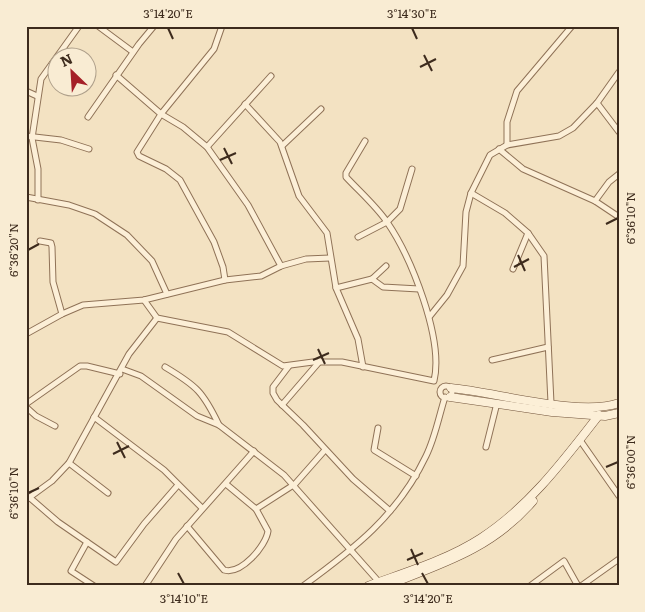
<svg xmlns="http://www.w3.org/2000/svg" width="645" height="612" viewBox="0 0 645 612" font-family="Literata,serif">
  <rect width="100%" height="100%" fill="#f3e2c2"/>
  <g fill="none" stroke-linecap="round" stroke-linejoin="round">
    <defs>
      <g id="street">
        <polyline points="98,26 133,52"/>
        <polyline points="222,26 214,49 161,114 183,127 207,147 248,205 281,266"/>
        <polyline points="116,75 161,114 137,152 139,156 166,169 180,180 214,242 223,267 225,280"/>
        <polyline points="26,91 37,96"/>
        <polyline points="597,103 619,132"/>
        <polyline points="245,104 280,142 299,196 327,233 336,288 358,339 363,367"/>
        <polyline points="88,117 139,44 154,26"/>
        <polyline points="26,136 61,140 89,149"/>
        <polyline points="507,145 507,122 517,91 572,26"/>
        <polyline points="282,146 321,109"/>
        <polyline points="207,147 271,76"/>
        <polyline points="499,149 523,169 595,201 619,217"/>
        <polyline points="471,193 505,213 528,233 544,256 551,403"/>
        <polyline points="26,197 69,205 95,214 127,235 152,261 167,294"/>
        <polyline points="38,200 38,169 32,138 41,79 79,26"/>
        <polyline points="595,201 609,182 619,174"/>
        <polyline points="358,237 387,222 400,209 412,169"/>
        <polyline points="40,241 51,243 52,247 53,282 62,314"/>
        <polyline points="513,269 528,233"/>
        <polyline points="372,279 383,287 419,289"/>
        <polyline points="336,288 372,279 386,266"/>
        <path d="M 144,300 L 157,318 L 228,332 L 283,366 L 313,362 L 342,362 L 434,381 C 444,339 411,257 387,222 C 376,206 360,192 346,177 L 346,173 L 365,141"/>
        <polyline points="430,316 447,295 463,266 466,212 471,193 490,155 507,145 559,136 573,128 597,103 619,72"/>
        <polyline points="26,334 62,314 83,305 144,300 225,280 261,276 281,266 306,259 330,258"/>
        <polyline points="492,360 548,347"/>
        <polyline points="289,366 273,387 273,393 277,400 303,425 353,479 390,511"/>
        <path d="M 165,367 C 197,386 203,392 219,425"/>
        <polyline points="122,369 141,376 197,416 219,425 284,475 379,582"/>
        <circle cx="446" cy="392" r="6"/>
        <polyline points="26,404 80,366 87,366 120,374"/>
        <polyline points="282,405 320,361"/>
        <polyline points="26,407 36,416 55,426"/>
        <polyline points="94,417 164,470 202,508"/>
        <polyline points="378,428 374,450 416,476"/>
        <polyline points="582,443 619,496"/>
        <polyline points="486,447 497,403"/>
        <polyline points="69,463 108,493"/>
        <polyline points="29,497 58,522 116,562 144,524 178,485"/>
        <polyline points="26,500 52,481 69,463 129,354 157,318"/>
        <polyline points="256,509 295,484 325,450"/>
        <path d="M 187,526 L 224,570 C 241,575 266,546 268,531 L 256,509 L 226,484"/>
        <polyline points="87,542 71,571 94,586"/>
        <polyline points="145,586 176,539 254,451"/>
        <path d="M 303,586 C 354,549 398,515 426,456 C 435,438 439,416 445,397"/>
        <polyline points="530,586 564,561 578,586"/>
        <polyline points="581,586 619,559"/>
      </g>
      <g id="secondary">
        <path d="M 451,388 C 495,392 580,417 619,403"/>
        <polyline points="450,397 552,412 605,416 619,413"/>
        <path d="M 368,586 C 406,572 447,560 481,538 C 529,507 564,460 599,415"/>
        <path d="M 385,586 C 441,564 492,549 533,501"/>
      </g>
    </defs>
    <!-- street casing -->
    <use href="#street" stroke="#8f7257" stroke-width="7"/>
    <!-- secondary casing -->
    <use href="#secondary" stroke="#71533a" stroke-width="9"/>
    <!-- street -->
    <use href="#street" stroke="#fcefd7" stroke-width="5"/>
    <!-- secondary -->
    <use href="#secondary" stroke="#fcefd7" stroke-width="8"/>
  </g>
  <!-- ticks -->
  <path fill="none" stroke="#3d2b1d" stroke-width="2" d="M 168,28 L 173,39M 412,28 L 417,39M 424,55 L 432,71M 420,67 L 436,59M 224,148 L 232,164M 220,160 L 236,153M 606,224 L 618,218M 28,250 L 39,244M 518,255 L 525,271M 514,267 L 529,259M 318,349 L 325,364M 313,360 L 329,353M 117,442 L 125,458M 113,454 L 129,446M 606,467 L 618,462M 28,493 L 39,488M 411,549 L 418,565M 407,560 L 423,553M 178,573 L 184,584M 422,573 L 428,584"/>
  <!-- border -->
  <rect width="645" height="612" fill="none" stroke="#f9ecd3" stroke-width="55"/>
  <!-- north arrow -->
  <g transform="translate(72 72) rotate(335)"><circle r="24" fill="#f9ecd3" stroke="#ae9f8a"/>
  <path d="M0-4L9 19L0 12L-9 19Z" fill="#a52028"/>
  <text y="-8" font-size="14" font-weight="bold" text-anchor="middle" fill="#3d2b1d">N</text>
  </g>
  <rect x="28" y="28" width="590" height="556" fill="none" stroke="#3d2b1d" stroke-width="2"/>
  <g font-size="12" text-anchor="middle" fill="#3d2b1d">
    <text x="168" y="18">3°14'20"E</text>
    <text x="412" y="18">3°14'30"E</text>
    <text transform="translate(631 218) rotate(-90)" y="4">6°36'10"N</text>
    <text transform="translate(14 250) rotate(-90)" y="4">6°36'20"N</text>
    <text transform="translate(631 462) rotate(-90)" y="4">6°36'00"N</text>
    <text transform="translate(14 493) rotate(-90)" y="4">6°36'10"N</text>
    <text x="184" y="603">3°14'10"E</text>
    <text x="428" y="603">3°14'20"E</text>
  </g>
</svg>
